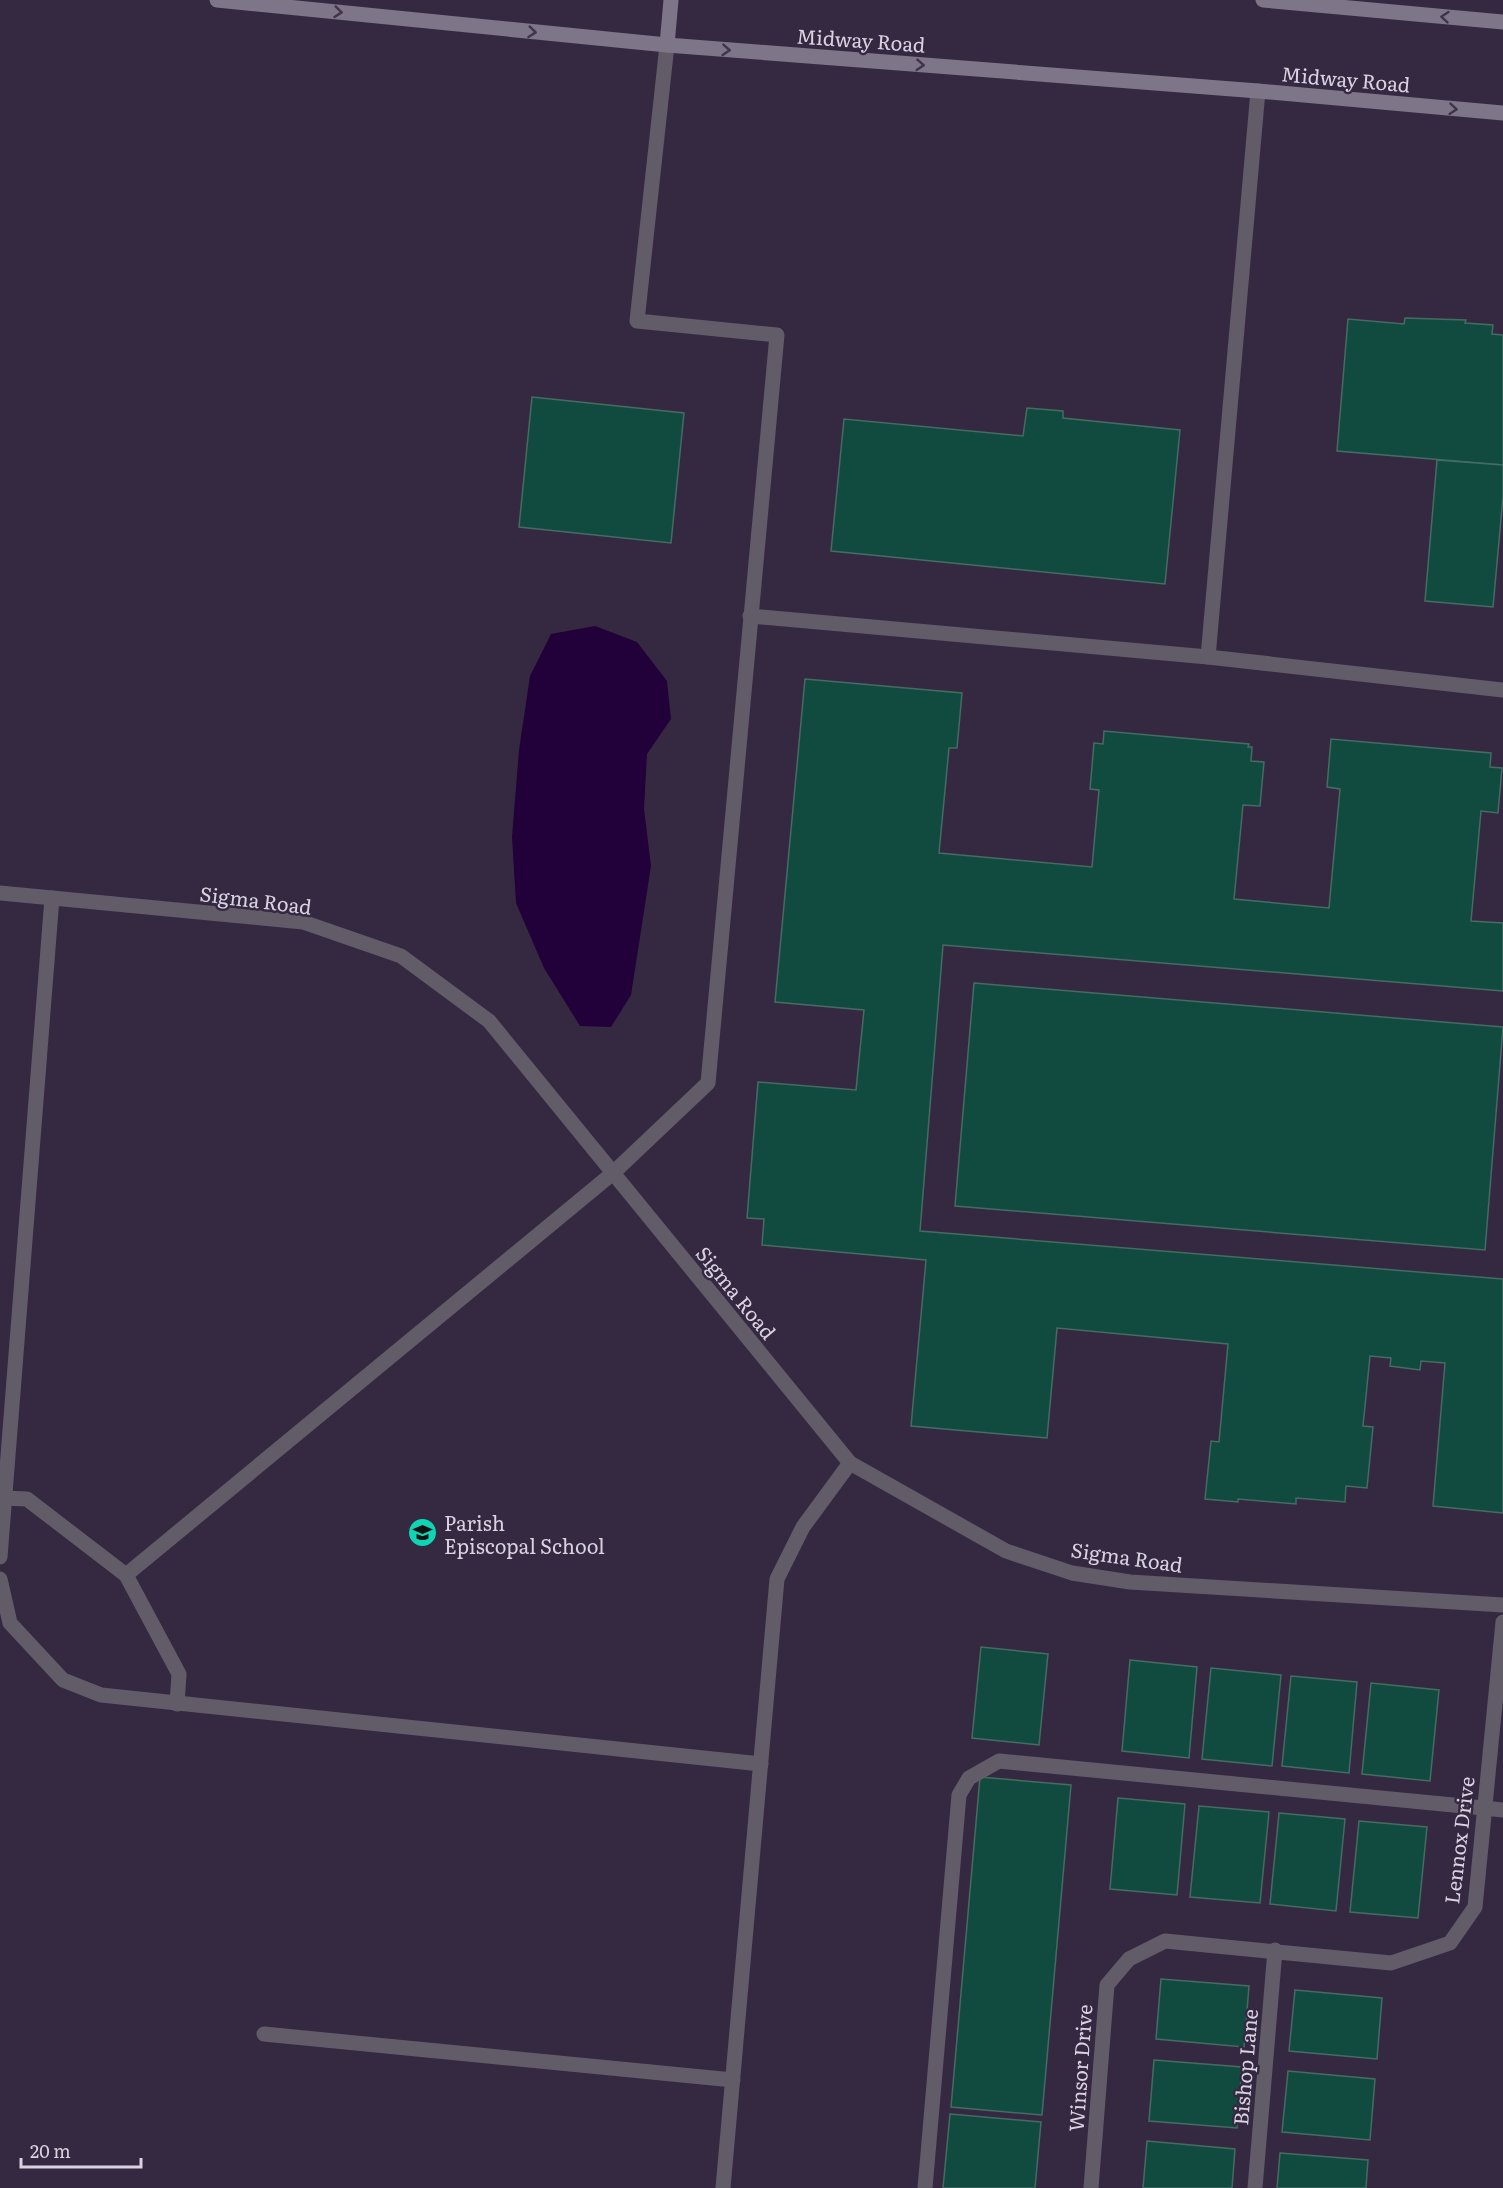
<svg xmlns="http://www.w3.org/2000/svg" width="1503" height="2188" viewBox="0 0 1503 2188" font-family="Literata,serif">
  <rect width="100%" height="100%" fill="#352941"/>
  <!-- water -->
  <polygon fill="#220039" points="595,626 637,642 667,681 671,719 647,754 644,809 651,866 631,995 611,1027 580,1026 544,968 516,903 512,837 519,750 530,676 551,634"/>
  <!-- building -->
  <g fill="#114b40" stroke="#466b62" stroke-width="1.5">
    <polygon points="1405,318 1466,320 1465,323 1493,325 1492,334 1503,335 1503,465 1337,451 1348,319 1404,324"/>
    <polygon points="532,397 684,413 671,543 519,527"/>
    <polygon points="1027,408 1063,411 1063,418 1180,430 1165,584 831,551 844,419 1023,436"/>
    <polygon points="1437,460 1503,465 1503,497 1493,607 1425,601"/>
    <polygon points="805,679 962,693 957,748 949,748 939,853 1092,867 1099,790 1090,789 1094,743 1103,744 1104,731 1249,744 1248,747 1252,747 1251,761 1264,762 1260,806 1243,805 1234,899 1329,908 1340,789 1327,787 1331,739 1491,753 1490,767 1502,768 1498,813 1481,811 1471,921 1503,923 1503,991 943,945 920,1231 1503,1279 1503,1513 1433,1506 1445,1363 1421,1361 1420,1370 1390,1366 1391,1358 1370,1356 1363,1426 1373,1427 1367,1488 1346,1486 1345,1502 1296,1498 1296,1504 1238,1499 1238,1502 1205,1499 1211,1441 1219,1442 1228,1344 1057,1328 1047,1438 911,1426 926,1260 762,1245 764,1219 747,1218 758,1082 856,1090 864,1010 775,1002"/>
    <polygon points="974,983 1503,1027 1485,1250 955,1206"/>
    <polygon points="981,1647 1048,1654 1039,1745 972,1738"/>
    <polygon points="1130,1660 1197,1667 1189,1758 1122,1751"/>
    <polygon points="1211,1668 1281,1675 1272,1766 1202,1759"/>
    <polygon points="1291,1676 1357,1682 1349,1773 1282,1766"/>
    <polygon points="1371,1683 1439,1690 1430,1781 1362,1774"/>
    <polygon points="980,1777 1071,1785 1042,2115 951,2107"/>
    <polygon points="1118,1798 1185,1804 1177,1895 1110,1889"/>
    <polygon points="1199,1806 1269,1812 1260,1903 1190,1897"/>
    <polygon points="1279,1813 1345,1819 1336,1911 1270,1904"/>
    <polygon points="1359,1821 1427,1827 1418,1918 1350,1912"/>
    <polygon points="1161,1979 1249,1986 1244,2047 1156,2039"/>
    <polygon points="1295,1990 1382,1998 1377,2059 1289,2051"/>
    <polygon points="1154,2060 1242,2067 1237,2128 1149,2121"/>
    <polygon points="1288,2071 1375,2079 1370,2140 1282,2132"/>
    <polygon points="950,2114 1041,2122 1035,2188 943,2188"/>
    <polygon points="1147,2141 1235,2149 1232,2188 1143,2188"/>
    <polygon points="1280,2153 1368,2160 1366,2188 1277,2188"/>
  </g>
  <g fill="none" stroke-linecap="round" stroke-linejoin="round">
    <!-- lane -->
    <g stroke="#625c68" stroke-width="15">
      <polyline points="750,616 1208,657 1503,690"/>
      <polyline points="1208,657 1258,91"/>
      <polyline points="3,1498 27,1499 126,1575 179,1674 177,1704"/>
      <polyline points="0,1557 52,898"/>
      <polyline points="126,1575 613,1173 708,1083 777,335 637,321 667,45"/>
      <polyline points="0,1579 10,1623 63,1680 101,1695 761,1764"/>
      <polyline points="264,2034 733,2080"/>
      <polyline points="723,2188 777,1579 803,1527 850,1463"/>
      <polyline points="925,2188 959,1795 969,1778 999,1761 1484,1808"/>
    </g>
    <!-- street -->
    <g stroke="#625c68" stroke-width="15">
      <polyline points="0,893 303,922 401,956 489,1021 850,1463 1006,1551 1072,1573 1130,1582 1503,1605"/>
      <polyline points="1484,1808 1503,1810"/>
      <polyline points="1091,2188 1107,1985 1129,1959 1165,1941 1391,1963 1450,1943 1475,1907 1503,1622"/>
      <polyline points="1255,2188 1275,1950"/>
    </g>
    <!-- secondary -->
    <g stroke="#7e7588" stroke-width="15">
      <polyline points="217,0 667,45 1258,91 1503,113"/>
      <polyline points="1263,0 1503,22"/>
      <polyline points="667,45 671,0"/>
    </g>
  </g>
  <!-- one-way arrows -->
  <defs><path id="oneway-chevron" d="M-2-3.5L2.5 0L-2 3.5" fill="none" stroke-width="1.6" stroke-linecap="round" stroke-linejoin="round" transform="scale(1.5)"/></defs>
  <g stroke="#40344c">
    <use href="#oneway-chevron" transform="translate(338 12) rotate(6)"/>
    <use href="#oneway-chevron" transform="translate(1445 17) rotate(-175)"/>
    <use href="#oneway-chevron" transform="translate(532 32) rotate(6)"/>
    <use href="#oneway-chevron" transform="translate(726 50) rotate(4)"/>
    <use href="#oneway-chevron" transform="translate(920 65) rotate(4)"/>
    <use href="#oneway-chevron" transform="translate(1453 109) rotate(5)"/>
  </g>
  <!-- icons -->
  <defs>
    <symbol id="school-disc" viewBox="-11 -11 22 22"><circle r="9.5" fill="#0fd5b4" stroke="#352941"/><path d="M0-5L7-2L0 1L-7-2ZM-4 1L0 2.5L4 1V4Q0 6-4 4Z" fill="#111"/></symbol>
  </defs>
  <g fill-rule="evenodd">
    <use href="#school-disc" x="406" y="1516" width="33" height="33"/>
  </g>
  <g text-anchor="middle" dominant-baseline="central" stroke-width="5" stroke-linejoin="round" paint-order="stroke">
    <!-- street labels -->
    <g font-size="20" fill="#d9d2e1" stroke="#352941">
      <text transform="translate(861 39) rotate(4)">Midway Road</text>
      <text transform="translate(1346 78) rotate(5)">Midway Road</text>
      <text transform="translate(256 899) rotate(7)">Sigma Road</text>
      <text transform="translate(737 1292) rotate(51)">Sigma Road</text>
      <text transform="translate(1127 1556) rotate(8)">Sigma Road</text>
      <text transform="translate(1458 1840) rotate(-83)">Lennox Drive</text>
      <text transform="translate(1244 2067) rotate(-85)">Bishop Lane</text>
      <text transform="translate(1079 2068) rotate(-86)">Winsor Drive</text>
    </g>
    <!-- poi labels -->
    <g font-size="20" fill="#d9d2e1" stroke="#352941" text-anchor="start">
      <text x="444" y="1522">Parish<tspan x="444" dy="23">Episcopal School</tspan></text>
    </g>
  </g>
  <!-- scale -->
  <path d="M21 2158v9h120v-9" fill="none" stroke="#d9d2e1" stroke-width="3"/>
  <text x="30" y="2158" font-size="18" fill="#d9d2e1" stroke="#352941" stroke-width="4.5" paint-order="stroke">20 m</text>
</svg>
